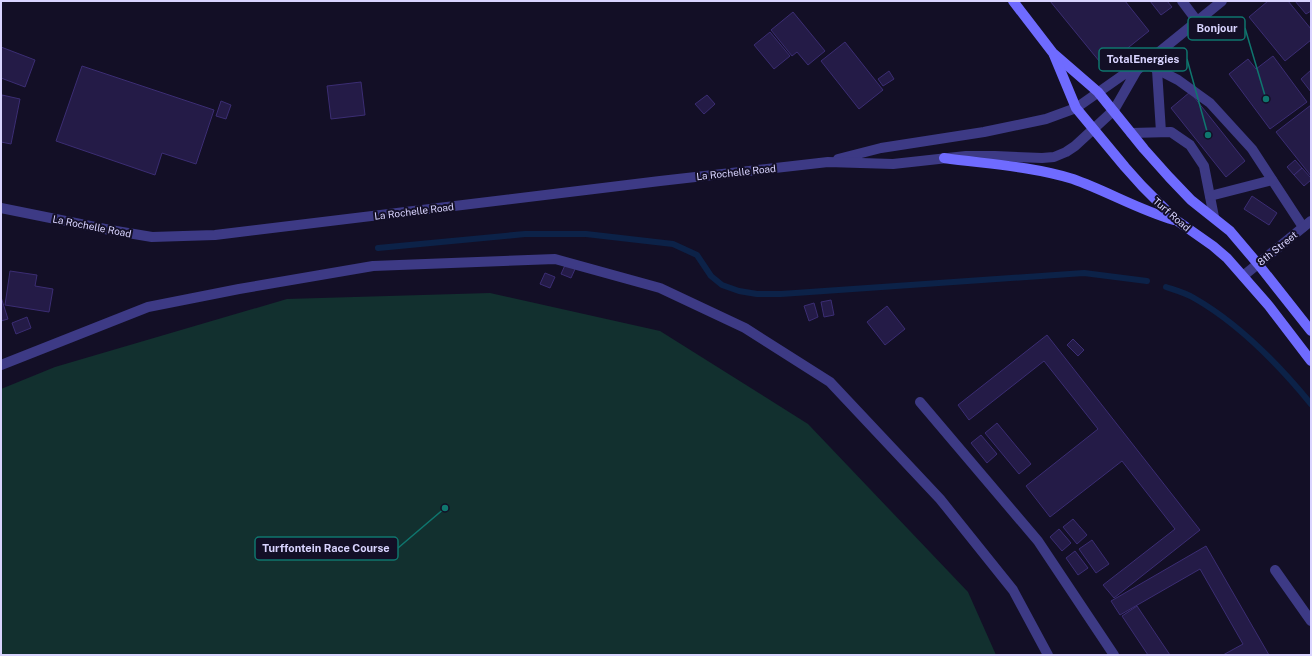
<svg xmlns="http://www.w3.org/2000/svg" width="1312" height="656" viewBox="0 0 1312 656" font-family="'Public Sans',sans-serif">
  <rect width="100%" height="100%" fill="#130f26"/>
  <!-- garden -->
  <polygon fill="#12302f" points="490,293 660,331 808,424 968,592 996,655 1,655 1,389 55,367 287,299"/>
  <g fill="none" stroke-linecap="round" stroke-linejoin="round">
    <!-- stream -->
    <g stroke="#0c2248" stroke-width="6">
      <polyline points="378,248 525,234 586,234 673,244 697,255 711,276 722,285 739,291 757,294 781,294 1084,273 1147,281"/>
      <path d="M 1166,287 C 1175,290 1186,293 1194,298 C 1238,323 1279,365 1311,404"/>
    </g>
  </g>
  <!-- building -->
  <g fill="#241b47" stroke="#3b2d73">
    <polygon points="1050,1 1125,1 1149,31 1104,67"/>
    <polygon points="1150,1 1167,1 1172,7 1161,15"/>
    <polygon points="1268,1 1288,1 1311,29 1311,40 1285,61 1249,17"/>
    <polygon points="1295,1 1311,1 1311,11 1306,14"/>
    <polygon points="793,12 825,51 808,65 797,52 792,56 771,30"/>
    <polygon points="770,32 790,56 774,69 754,45"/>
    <polygon points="845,42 883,90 859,109 821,61"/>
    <polygon points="1,47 35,60 25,87 1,78"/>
    <polygon points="1273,56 1307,102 1270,129 1229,74 1248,59 1256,69"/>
    <polygon points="82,66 214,110 196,164 162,153 155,175 56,141"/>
    <polygon points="1311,70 1311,92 1301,79"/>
    <polygon points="889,71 894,79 883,86 878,79"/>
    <polygon points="361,82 365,115 331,119 327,86"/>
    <polygon points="1190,92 1245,161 1226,177 1171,108"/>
    <polygon points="2,95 20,99 11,144 1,142 1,102"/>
    <polygon points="707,95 715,104 704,114 695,104"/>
    <polygon points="221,101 231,105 226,119 216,116"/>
    <polygon points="1311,105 1311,176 1276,132"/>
    <polygon points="1295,160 1302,168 1294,175 1287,167"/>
    <polygon points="1302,168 1311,178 1311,180 1304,186 1294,175"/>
    <polygon points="1252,196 1277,213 1269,225 1244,209"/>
    <polygon points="566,263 576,267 571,278 561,274"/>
    <polygon points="10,271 37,275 35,286 53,289 49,312 5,305"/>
    <polygon points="545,273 555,277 550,288 540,284"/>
    <polygon points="1,297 8,319 1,321"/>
    <polygon points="831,300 834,315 824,317 821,302"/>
    <polygon points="814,303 818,317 809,321 804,306"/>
    <polygon points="887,306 905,329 885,345 867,322"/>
    <polygon points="27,317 31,328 16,334 12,323"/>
    <polygon points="1047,335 1200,530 1114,598 1103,585 1175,529 1122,461 1050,517 1026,486 1098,429 1044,361 969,420 958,405"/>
    <polygon points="1073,339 1084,350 1078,356 1067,345"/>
    <polygon points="997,423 1031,464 1019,474 985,433"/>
    <polygon points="981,435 997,454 987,463 971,443"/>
    <polygon points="1073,519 1087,535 1077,544 1063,527"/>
    <polygon points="1059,529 1071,543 1062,551 1050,537"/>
    <polygon points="1092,540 1109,564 1096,573 1079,549"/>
    <polygon points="1206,546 1269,655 1223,655 1243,644 1200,569 1120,615 1111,601"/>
    <polygon points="1075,551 1088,568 1078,575 1066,558"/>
    <polygon points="1137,606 1170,655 1148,655 1122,616"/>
  </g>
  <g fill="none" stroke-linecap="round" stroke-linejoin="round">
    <!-- service -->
    <g stroke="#3d3a85" stroke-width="10">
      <polyline points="1182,1 1197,21"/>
      <polyline points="1145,63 1178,80 1210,103 1252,149 1303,227"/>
      <polyline points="1157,70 1161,132"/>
      <polyline points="1131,133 1171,132 1190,145 1204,166 1214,217"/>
      <polyline points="1210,196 1272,180"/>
      <polyline points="1,365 148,307 239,289 373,266 555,259 660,288 745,328 830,382 940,499 1013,590 1048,655"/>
      <polyline points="920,402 1038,541 1114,655"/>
      <polyline points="1275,570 1311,621"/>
    </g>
    <!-- minor -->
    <g stroke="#3d3a85" stroke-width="10">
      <polyline points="838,159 881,148 984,132 1046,119 1076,108 1123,75 1137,70"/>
      <polyline points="1,208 110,230 152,237 215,235 660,181 828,162 893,164 966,156 995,156 1042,158 1054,157 1066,152 1075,146 1114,110 1137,70 1222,1"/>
      <polyline points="1243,276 1311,221"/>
    </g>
    <!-- secondary -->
    <g stroke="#6f6bff" stroke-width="10">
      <polyline points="1013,1 1053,53 1098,92 1144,149 1169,177 1191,200 1230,231 1258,264 1311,331"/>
      <polyline points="1054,55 1076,108 1125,167 1142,186 1176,220 1213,246 1227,258 1269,306 1311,361"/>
      <path d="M 944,158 C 986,164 1031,166 1073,179 C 1107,191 1139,210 1174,220"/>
    </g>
  </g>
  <g text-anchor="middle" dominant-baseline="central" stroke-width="4" stroke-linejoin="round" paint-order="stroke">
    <!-- street labels -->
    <g font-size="10" fill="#d9d4ff" stroke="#130f26">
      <text transform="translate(736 172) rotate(-6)">La Rochelle Road</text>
      <text transform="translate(414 211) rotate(-7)">La Rochelle Road</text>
      <text transform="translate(1172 214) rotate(41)">Turf Road</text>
      <text transform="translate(92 226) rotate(11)">La Rochelle Road</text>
      <text transform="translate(1277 248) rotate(-39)">8th Street</text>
    </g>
  </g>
  <!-- callouts -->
  <path fill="none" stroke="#0f766e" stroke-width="1.5" d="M1266 99L1245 28M1208 135L1187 59M445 508L398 548"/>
  <g fill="#0f766e" stroke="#130f26" stroke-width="1.5">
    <circle cx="1266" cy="99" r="4"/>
    <circle cx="1208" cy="135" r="4"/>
    <circle cx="445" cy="508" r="4"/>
  </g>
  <g fill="#130f26" stroke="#0f766e" stroke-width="1.5">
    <rect x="1188" y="17" width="57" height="23" rx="4"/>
    <rect x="1099" y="48" width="88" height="23" rx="4"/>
    <rect x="255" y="537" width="143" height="23" rx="4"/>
  </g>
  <g font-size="11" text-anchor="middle" font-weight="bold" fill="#d9d4ff">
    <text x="1217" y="32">Bonjour</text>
    <text x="1143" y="63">TotalEnergies</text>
    <text x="326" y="552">Turffontein Race Course</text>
  </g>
  <!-- border -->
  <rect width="1312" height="656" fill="none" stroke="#d9d4ff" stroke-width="4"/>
</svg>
